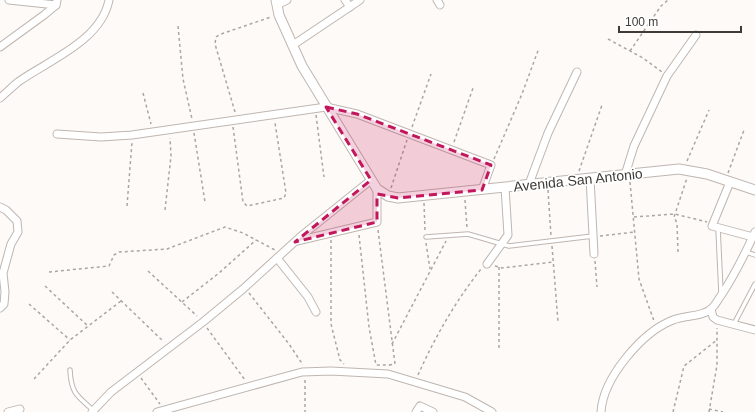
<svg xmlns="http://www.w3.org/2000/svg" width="755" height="412" viewBox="0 0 755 412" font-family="Helvetica,sans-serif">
  <rect width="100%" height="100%" fill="#fefaf8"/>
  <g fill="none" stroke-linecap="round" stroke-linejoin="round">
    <defs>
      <g id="service">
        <polyline points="718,228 721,293"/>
        <polyline points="426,237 468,234 509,246 593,236"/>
        <polyline points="746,252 755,255"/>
        <polyline points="734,324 755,284"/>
        <path d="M 70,370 C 71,393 77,396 93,410"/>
      </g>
      <g id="minor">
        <polyline points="9,0 56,5 57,0"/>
        <polyline points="345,0 350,7"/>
        <polyline points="437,0 440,5"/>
        <polyline points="277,5 287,0"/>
        <polyline points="293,45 360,0"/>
        <polyline points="0,47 44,15 56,5"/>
        <path d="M 0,98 C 6,93 12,87 18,82 C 49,60 101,41 109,0"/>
        <polyline points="57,134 101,137 132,135 326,107 357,114 491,165 482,190"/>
        <polyline points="625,175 634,146 667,76 696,35"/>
        <polyline points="590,178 594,254"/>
        <polyline points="730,182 712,226 753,237"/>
        <polyline points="529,184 548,133 577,72"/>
        <polyline points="0,207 6,210 17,221 18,232 11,244 3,273 5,292 4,304 0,308"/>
        <polyline points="297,241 377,222 377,189"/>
        <polyline points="277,258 308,297 316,312"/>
        <polyline points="487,264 508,235 505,187"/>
        <polyline points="711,309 713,317 717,320 755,330"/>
        <polyline points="8,412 20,409"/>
        <polyline points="92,412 111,392 203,322 243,289 300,237 371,180"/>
        <polyline points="157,412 302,372 331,371 388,374 465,397 492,412"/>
        <polyline points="416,412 420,406 433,412"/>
        <path d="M 601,412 C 603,378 642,332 673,320 C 685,315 702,317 711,309 C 716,305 718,299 722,294 C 735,274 745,254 755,232"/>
      </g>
      <polyline id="tertiary" points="276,0 279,15 302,66 377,189 388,196 398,198 679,169 707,174 755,190"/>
    </defs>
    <!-- service casing -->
    <use href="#service" stroke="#bfb6b0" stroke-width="5.5"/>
    <!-- minor casing -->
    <use href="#minor" stroke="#bfb6b0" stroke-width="9"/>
    <!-- tertiary casing -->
    <use href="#tertiary" stroke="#bfb6b0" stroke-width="11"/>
    <!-- path -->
    <g stroke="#aaa6a4" stroke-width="1.5" stroke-dasharray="3 3" stroke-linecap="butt">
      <polyline points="178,26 183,79 192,119"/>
      <polyline points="608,39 643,58 662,72"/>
      <polyline points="630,51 661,6 668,0"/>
      <polyline points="143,93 151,124"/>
      <polyline points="235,112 215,44 216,37 221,34 271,17"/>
      <polyline points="316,115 324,177"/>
      <polyline points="233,127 243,202 247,206 284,198 286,193 275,123"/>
      <polyline points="412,127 431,74"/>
      <polyline points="194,133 205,202"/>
      <polyline points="454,142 473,88"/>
      <polyline points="494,159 522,94 539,48"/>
      <polyline points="687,161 709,110"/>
      <polyline points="579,171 602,105"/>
      <polyline points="728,173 744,130"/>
      <polyline points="630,182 639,279 654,321"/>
      <polyline points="391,188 407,140"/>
      <polyline points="548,190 551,236"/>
      <polyline points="465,200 467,228"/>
      <polyline points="424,203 425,231"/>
      <polyline points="127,206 132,142"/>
      <polyline points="165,210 171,156 170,138"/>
      <polyline points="634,217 675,214 707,222"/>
      <polyline points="378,230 395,364 390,365 390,368"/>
      <polyline points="359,235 369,327 376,365 390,365"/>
      <polyline points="600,236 635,232"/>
      <polyline points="331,240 331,324 340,360 344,364"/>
      <polyline points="426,243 430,269"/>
      <polyline points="552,246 558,322"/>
      <polyline points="678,252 677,223 674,217 687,178"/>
      <polyline points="595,261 597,287"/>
      <polyline points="495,266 502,268 553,262"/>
      <polyline points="499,267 499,349"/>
      <polyline points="148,271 197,316"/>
      <polyline points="49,272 109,266 114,255 119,252 167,249 225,227 243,233 275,250"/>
      <polyline points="45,286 89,327"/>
      <polyline points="112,292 164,342"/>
      <polyline points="249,293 289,344 303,365"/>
      <polyline points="182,302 219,273 256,240"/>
      <polyline points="29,304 70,340"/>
      <polyline points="207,328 245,380"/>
      <polyline points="392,344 446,241"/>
      <path d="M 418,375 C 435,337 455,302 481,269"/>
      <polyline points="141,378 160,404"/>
      <polyline points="34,379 70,340 121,301"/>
      <polyline points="305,380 305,412"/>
      <polyline points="709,409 723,412"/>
      <polyline points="673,412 684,366 717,340"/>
      <polyline points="709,412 717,365 717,328"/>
    </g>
    <!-- service -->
    <use href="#service" stroke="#fff" stroke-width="3.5"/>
    <!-- minor -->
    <use href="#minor" stroke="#fff" stroke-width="7"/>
    <!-- tertiary -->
    <use href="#tertiary" stroke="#fff" stroke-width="9"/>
  </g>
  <!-- marked area -->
  <path fill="#c2185b" fill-opacity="0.2" stroke="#c2185b" stroke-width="3" stroke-dasharray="8 5" stroke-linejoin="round" d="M 326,107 L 357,114 L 491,165 L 482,190 L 398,198 L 377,194 L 377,222 L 295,242 L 371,180 Z"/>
  <g text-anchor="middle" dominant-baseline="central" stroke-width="3.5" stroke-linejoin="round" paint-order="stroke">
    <!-- street labels -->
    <g font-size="14" fill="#3e3a37" stroke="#fff">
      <text transform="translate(578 180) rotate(-6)">Avenida San Antonio</text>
    </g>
  </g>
  <!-- scale -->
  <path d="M619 26v6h122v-6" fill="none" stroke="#3e3a37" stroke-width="2"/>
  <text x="625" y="26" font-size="12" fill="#3e3a37" stroke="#ffffff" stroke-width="3" paint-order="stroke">100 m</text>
</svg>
